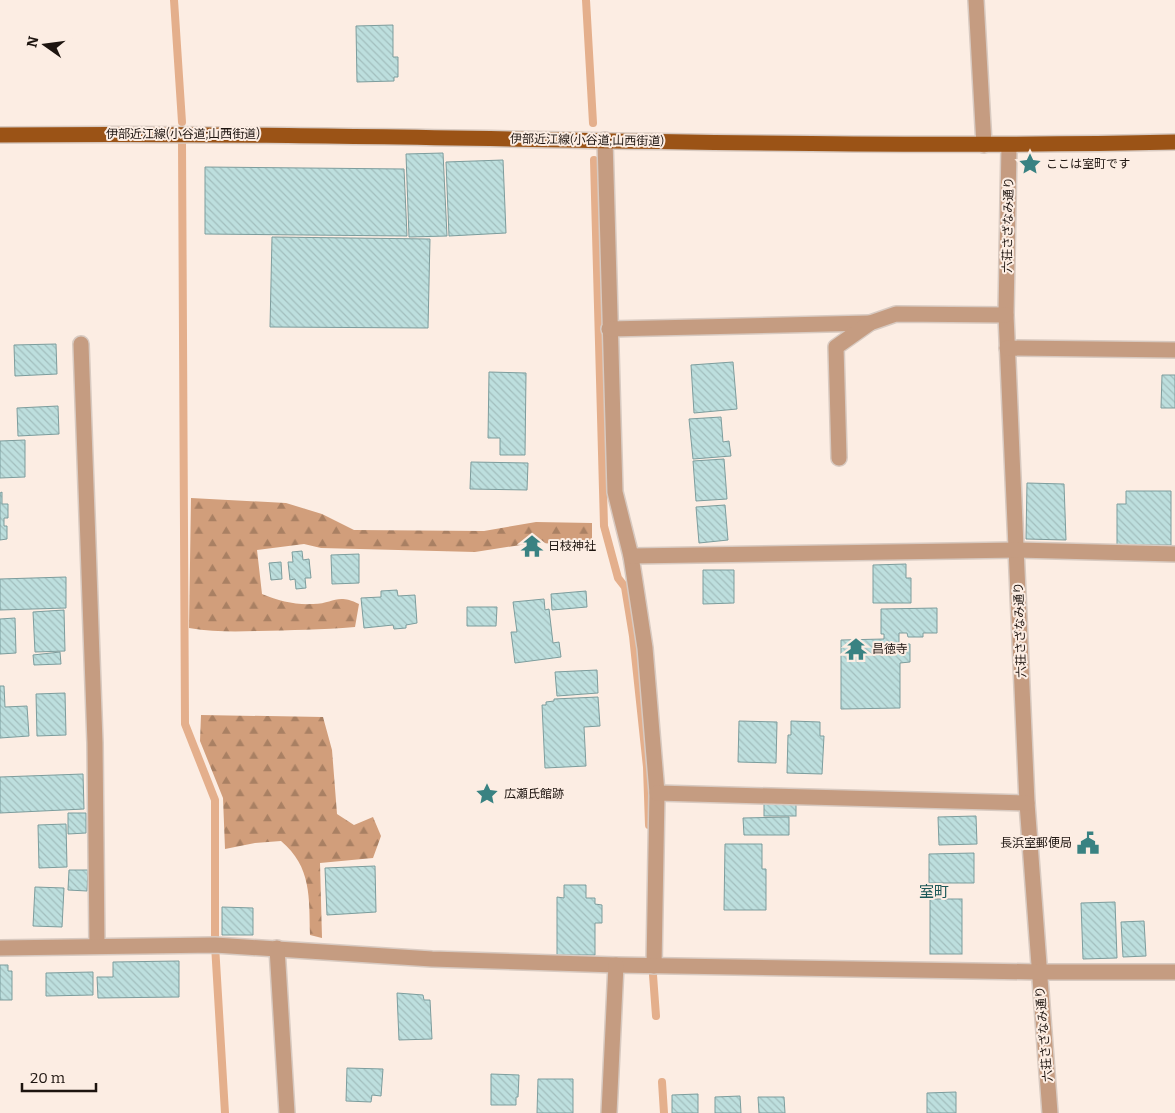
<svg xmlns="http://www.w3.org/2000/svg" width="1175" height="1113" viewBox="0 0 1175 1113" font-family="Bitter,'Noto Sans JP',serif">
  <defs>
    <pattern id="forest-firs" width="22" height="20" patternUnits="userSpaceOnUse" patternTransform="scale(1.25)"><rect width="22" height="20" fill="#d19e7b"/><path d="M5 1l3.5 6h-7zM16 11l3.5 6h-7z" fill="#a98063"/></pattern>
    <pattern id="building-back-hatch" width="6" height="6" patternUnits="userSpaceOnUse" patternTransform="scale(1.25)"><rect width="6" height="6" fill="#bddfde"/><path d="M-1 5l2 2M0 0l6 6M5-1l2 2" fill="none" stroke="#a2bebd"/></pattern>
  </defs>
  <rect width="100%" height="100%" fill="#fcede3"/>
  <!-- forest -->
  <g fill="url(#forest-firs)">
    <path d="M 191,498 L 286,503 L 322,514 L 354,530 L 484,531 L 536,522 L 592,523 L 592,542 L 527,544 L 475,552 L 321,548 L 304,544 L 257,550 L 262,594 C 279,601 295,605 313,604 C 334,604 336,593 359,604 L 355,627 C 322,630 291,630 258,631 C 235,632 213,632 189,628 Z"/>
    <path d="M 201,715 L 323,717 L 332,750 L 337,814 L 354,825 L 373,817 L 381,836 L 373,858 L 320,863 L 322,938 L 310,935 C 309,898 312,867 281,841 L 255,843 L 225,849 L 223,798 L 200,741 Z"/>
  </g>
  <g fill="none" stroke-linecap="round" stroke-linejoin="round">
    <!-- stream -->
    <g stroke="#e4af8c" stroke-width="8">
      <polyline points="174,0 182,122"/>
      <polyline points="586,0 593,123"/>
      <polyline points="182,142 185,724 215,800 215,945 225,1113"/>
      <polyline points="594,160 604,526 618,578 625,587 633,636 647,767 649,825"/>
      <polyline points="653,975 656,1016"/>
      <polyline points="662,1082 664,1113"/>
    </g>
  </g>
  <!-- building -->
  <g fill="url(#building-back-hatch)" stroke="#7d9d9d">
    <polygon points="393,25 393,57 398,57 398,77 394,77 394,81 357,82 356,26"/>
    <polygon points="443,153 447,236 409,237 406,154"/>
    <polygon points="503,160 506,233 449,236 446,162"/>
    <polygon points="205,167 404,169 407,236 205,234"/>
    <polygon points="272,237 430,239 428,328 270,327"/>
    <polygon points="56,344 57,374 15,376 14,345"/>
    <polygon points="733,362 737,409 694,413 691,365"/>
    <polygon points="489,372 526,373 525,455 500,455 500,438 488,438"/>
    <polygon points="1162,375 1175,375 1175,408 1161,408"/>
    <polygon points="58,406 59,434 18,436 17,408"/>
    <polygon points="721,417 723,442 729,441 731,456 693,459 689,419"/>
    <polygon points="25,440 25,477 0,478 0,441"/>
    <polygon points="724,459 727,499 696,501 693,461"/>
    <polygon points="471,462 528,463 527,490 470,489"/>
    <polygon points="1027,483 1064,484 1066,540 1026,539"/>
    <polygon points="1126,491 1171,491 1171,545 1117,545 1117,504 1126,504"/>
    <polygon points="2,492 2,504 8,504 8,518 4,518 4,526 7,526 7,539 0,540 0,493"/>
    <polygon points="725,505 728,540 699,543 696,507"/>
    <polygon points="302,551 303,560 309,559 311,578 305,578 306,588 296,589 295,579 290,580 288,562 293,562 292,552"/>
    <polygon points="359,554 359,583 332,584 331,555"/>
    <polygon points="281,562 282,579 271,580 269,563"/>
    <polygon points="906,564 906,578 911,578 911,603 873,603 873,565"/>
    <polygon points="703,570 734,570 734,603 703,604"/>
    <polygon points="66,577 66,608 0,610 0,579"/>
    <polygon points="397,590 398,596 415,595 417,623 406,625 406,628 394,629 393,625 364,628 361,598 381,597 381,591"/>
    <polygon points="586,591 587,607 552,610 551,594"/>
    <polygon points="544,599 545,610 549,609 553,643 559,642 561,657 515,663 511,632 517,632 513,602"/>
    <polygon points="467,607 497,607 496,626 467,626"/>
    <polygon points="937,608 937,633 923,633 923,637 908,637 907,633 899,633 899,644 910,644 910,662 900,663 900,708 841,709 841,640 884,639 884,634 881,634 881,609"/>
    <polygon points="64,610 65,651 35,652 33,612"/>
    <polygon points="15,618 16,653 0,654 0,619"/>
    <polygon points="60,652 61,664 34,665 33,655"/>
    <polygon points="597,670 598,693 557,696 555,672"/>
    <polygon points="0,686 4,686 5,707 27,706 29,736 0,738"/>
    <polygon points="65,693 66,735 37,736 36,694"/>
    <polygon points="598,697 600,726 584,727 586,766 545,768 542,705 546,705 546,702 554,701 554,699"/>
    <polygon points="739,721 777,722 776,763 738,762"/>
    <polygon points="791,721 820,722 820,736 824,736 822,774 787,773 788,735 791,735"/>
    <polygon points="83,774 84,809 0,813 0,777"/>
    <rect x="764" y="803" width="32" height="13"/>
    <polygon points="68,813 86,813 86,833 68,834"/>
    <polygon points="976,816 977,844 939,845 938,817"/>
    <polygon points="789,817 789,835 744,835 743,818"/>
    <polygon points="66,824 67,867 39,868 38,825"/>
    <polygon points="725,844 762,844 762,869 766,869 766,910 724,910"/>
    <polygon points="974,853 974,883 929,883 929,854"/>
    <polygon points="375,866 376,912 327,915 325,868"/>
    <polygon points="69,870 88,870 87,891 68,890"/>
    <polygon points="564,885 586,885 586,898 595,898 595,904 602,905 602,923 595,923 595,955 557,955 557,897 564,898"/>
    <polygon points="35,887 64,888 62,927 33,926"/>
    <rect x="930" y="899" width="32" height="55"/>
    <polygon points="1115,902 1117,958 1083,959 1081,903"/>
    <polygon points="222,907 253,908 253,935 222,935"/>
    <polygon points="1144,921 1146,956 1123,957 1121,922"/>
    <polygon points="179,961 179,997 98,998 97,977 113,977 113,962"/>
    <polygon points="0,965 8,965 8,971 12,971 12,1000 0,1000"/>
    <polygon points="93,972 93,995 46,996 46,973"/>
    <polygon points="397,993 423,995 424,1000 430,1000 432,1039 399,1040"/>
    <polygon points="347,1068 383,1069 381,1096 372,1095 371,1102 346,1101"/>
    <polygon points="491,1074 519,1075 518,1097 516,1097 516,1105 491,1105"/>
    <polygon points="538,1079 573,1079 573,1113 537,1113"/>
    <polygon points="956,1092 956,1113 927,1113 927,1093"/>
    <polygon points="698,1094 698,1113 672,1113 672,1095"/>
    <polygon points="740,1096 741,1113 715,1113 715,1097"/>
    <polygon points="758,1097 784,1097 785,1113 759,1113"/>
  </g>
  <g fill="none" stroke-linecap="round" stroke-linejoin="round">
    <defs>
      <g id="minor">
        <polyline points="976,0 984,145"/>
        <polyline points="605,140 615,492 631,556 645,648 657,793 654,966"/>
        <polyline points="1009,146 1006,315 1027,803 1050,1113"/>
        <polyline points="609,329 870,323"/>
        <polyline points="81,344 95,743 97,946"/>
        <polyline points="1007,348 1175,350"/>
        <polyline points="839,458 836,347 870,323 896,314 1006,315"/>
        <polyline points="631,556 1017,550 1175,554"/>
        <polyline points="657,793 1027,803"/>
        <polyline points="0,948 215,945 432,959 616,965 1039,972 1175,972"/>
        <polyline points="277,948 287,1113"/>
        <polyline points="609,1113 616,965"/>
      </g>
      <path id="major" d="M 0,135 C 392,131 783,151 1175,142"/>
    </defs>
    <!-- minor casing -->
    <use href="#minor" stroke="#d8cac1" stroke-width="18"/>
    <!-- major casing -->
    <use href="#major" stroke="#d8cac1" stroke-width="18"/>
    <!-- minor -->
    <use href="#minor" stroke="#c59c81" stroke-width="15"/>
    <!-- major -->
    <use href="#major" stroke="#9b5316" stroke-width="15"/>
  </g>
  <!-- icons -->
  <defs>
    <symbol id="sight-bare" viewBox="-9 -9 18 18"><path d="M0-6L1.8-2.2L6-1.7L2.9 1.2L3.7 5.4L0 3.3L-3.7 5.4L-2.9 1.2L-6-1.7L-1.8-2.2Z" fill="#398282" stroke="#fcede3" stroke-width="2.5" paint-order="stroke"/></symbol>
    <symbol id="temple-bare" viewBox="-9 -9 18 18"><path d="M0-6L5-2H3V0L6.5 2.5H4V6H1.5V3h-3V6H-4V2.5H-6.5L-3 0V-2H-5Z" fill="#398282" stroke="#fcede3" stroke-width="2.5" paint-order="stroke"/></symbol>
    <symbol id="civic-bare" viewBox="-9 -9 18 18"><path d="M-.6-6.5H3V-4.5H.6V-3L4-1V1h2V6H-6V1h2V-1L-.6-3ZM-1.2 2.5V6h2.4V2.5Z" fill="#398282" stroke="#fcede3" stroke-width="2.5" paint-order="stroke"/></symbol>
  </defs>
  <g fill-rule="evenodd">
    <use href="#sight-bare" x="1014" y="148" width="32" height="32"/>
    <use href="#temple-bare" x="516" y="530" width="32" height="32"/>
    <use href="#temple-bare" x="840" y="633" width="32" height="32"/>
    <use href="#sight-bare" x="471" y="778" width="32" height="32"/>
    <use href="#civic-bare" x="1072" y="827" width="32" height="32"/>
  </g>
  <g text-anchor="middle" dominant-baseline="central" stroke-width="4" stroke-linejoin="round" paint-order="stroke">
    <!-- street labels -->
    <g font-size="12" fill="#1d140f" stroke="#fcede3">
      <text x="183" y="134">伊部近江線(小谷道;山西街道)</text>
      <text transform="translate(587 140) rotate(1)">伊部近江線(小谷道;山西街道)</text>
      <text transform="translate(1008 225) rotate(-89)">六荘さざなみ通り</text>
      <text transform="translate(1020 630) rotate(-92)">六荘さざなみ通り</text>
      <text transform="translate(1044 1034) rotate(-95)">六荘さざなみ通り</text>
    </g>
    <!-- poi labels -->
    <g font-size="12" fill="#1d140f" stroke="#fcede3" text-anchor="start">
      <text x="1046" y="164">ここは室町です</text>
      <text x="548" y="546">日枝神社</text>
      <text x="872" y="649">昌徳寺</text>
      <text x="504" y="794">広瀬氏館跡</text>
      <text x="1072" y="843" text-anchor="end">長浜室郵便局</text>
    </g>
    <!-- quarter labels -->
    <g font-size="15" fill="#1b5757" stroke="#fcede3">
      <text x="934" y="892">室町</text>
    </g>
  </g>
  <!-- north arrow -->
  <g transform="translate(45 45) rotate(284)" stroke="#fcede3" stroke-width="4" paint-order="stroke">
  <path d="M0-4L9 19L0 12L-9 19Z" fill="#1d140f"/>
  <text y="-8" font-size="14" font-weight="bold" text-anchor="middle" fill="#1d140f">N</text>
  </g>
  <!-- scale -->
  <path d="M22 1083v8h74v-8" fill="none" stroke="#1d140f" stroke-width="2.5"/>
  <text x="30" y="1083" font-size="15" fill="#1d140f" stroke="#fcede3" stroke-width="4" paint-order="stroke">20 m</text>
</svg>
